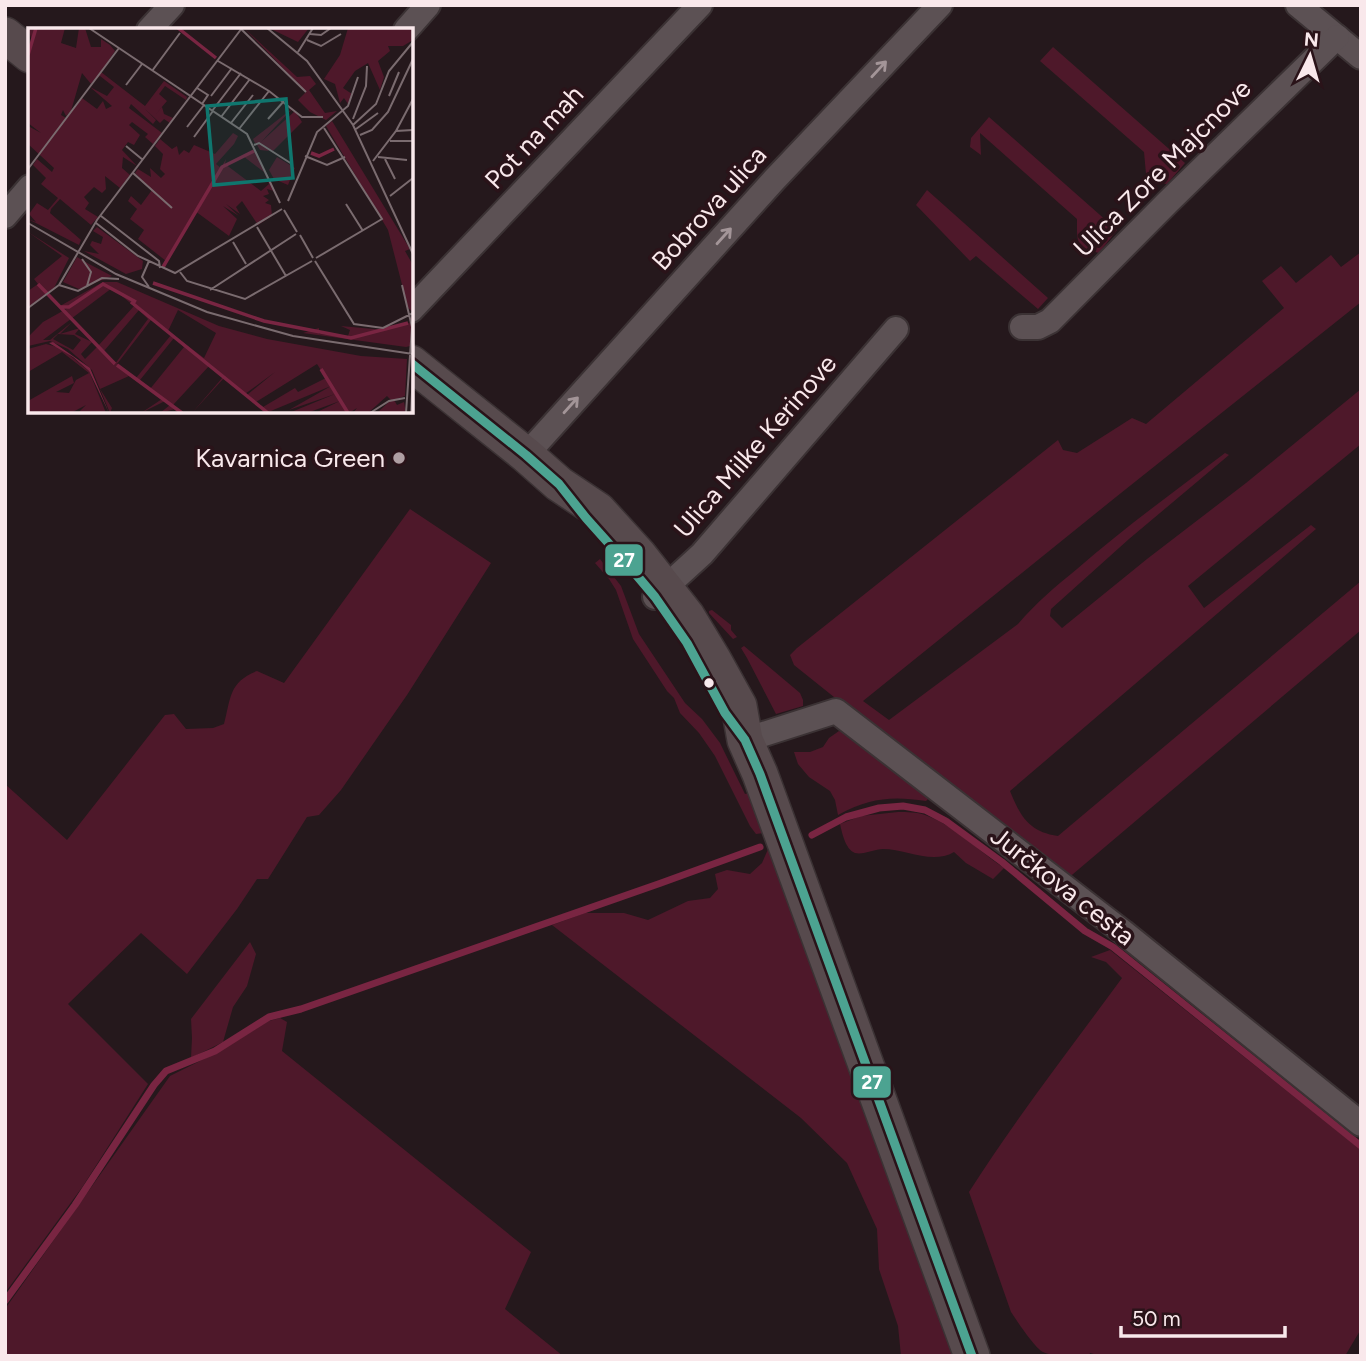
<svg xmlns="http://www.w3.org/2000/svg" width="1366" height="1361" viewBox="0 0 1366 1361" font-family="Figtree,sans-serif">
  <rect width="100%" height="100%" fill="#25181c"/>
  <!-- green -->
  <g fill="#4e182a">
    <polygon points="1053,47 1185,163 1167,184 1154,182 1146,174 1144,152 1040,61"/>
    <path d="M 989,117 L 1117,230 L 1099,253 C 1075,247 1077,242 1077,219 L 980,133 L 981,155 L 970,147 L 971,138 Z"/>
    <polygon points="927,190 1048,298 1038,309 976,256 970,261 916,205"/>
    <path d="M 1361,252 L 1361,302 L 1116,497 L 863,701 L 889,720 L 1018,624 C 1036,603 1056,586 1077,569 C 1124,528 1175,491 1225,453 L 1229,455 L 1129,539 L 1051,609 L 1050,616 L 1062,628 L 1147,559 L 1246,483 L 1361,389 L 1361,444 L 1188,586 L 1204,608 L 1311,525 L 1316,529 L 1010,791 C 1020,816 1029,832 1058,836 L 1361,581 L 1361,630 L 1066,880 L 975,810 L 794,665 L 790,655 L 797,648 L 1058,440 L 1063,450 L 1077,453 L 1132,418 L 1146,424 L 1284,308 L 1262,281 L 1281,266 L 1296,283 L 1331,255 L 1341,267 Z"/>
    <path d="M 410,509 L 491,563 L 407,695 L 341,790 L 319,815 L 307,817 L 268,879 L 257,879 L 237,909 L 187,974 L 141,933 L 68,1004 L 148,1084 L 83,1186 L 5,1293 L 5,784 L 67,840 L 165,715 L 174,714 L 186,729 L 213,728 L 224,724 C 231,697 229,682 257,671 L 284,683 Z"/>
    <polygon points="600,559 621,586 639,634 685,703 702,719 720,743 745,794 749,793 765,833 756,834 750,826 715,756 699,733 680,713 674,698 667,691 633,639 616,590 609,579 595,563"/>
    <polygon points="712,610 731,625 731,630 737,637 733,639 709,613 709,611"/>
    <polygon points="744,646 800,693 803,700 803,706 776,714 747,658 741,648"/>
    <path d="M 839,731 L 857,738 L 931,796 L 926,801 C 891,796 870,798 838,815 L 835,800 L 830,791 L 809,777 L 798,764 L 794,752 L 810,752 L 823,747 L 829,738 Z"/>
    <path d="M 898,812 C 907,812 917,812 925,815 C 952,824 980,852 1004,868 L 993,879 L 966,863 L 954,852 C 932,865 906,849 883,849 C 874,849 864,855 855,853 C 845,849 842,832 840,824 L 861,816 Z"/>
    <polygon points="769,847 954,1356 901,1356 898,1326 879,1269 877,1229 847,1163 801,1118 552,925 585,913 624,913 648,920 688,901 710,898 718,889 715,874 727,870 750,874 762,863"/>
    <polygon points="250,942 256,954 247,986 233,1007 223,1042 191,1058 192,1038 191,1019"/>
    <path d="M 1110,950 L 1361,1150 L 1361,1329 L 1345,1356 L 1101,1356 L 1090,1353 L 1089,1356 C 1078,1356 1053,1357 1043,1352 C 1034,1347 1017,1321 1011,1312 L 969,1192 C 1016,1118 1070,1049 1122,978 L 1106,962 L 1091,957 Z"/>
    <polygon points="280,1018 287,1022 282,1051 531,1252 505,1309 563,1356 5,1356 5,1309 170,1076 218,1052 269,1021"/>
  </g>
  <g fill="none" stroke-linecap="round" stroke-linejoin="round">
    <!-- stream -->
    <g stroke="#792542" stroke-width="7">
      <polyline points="812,835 846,817 879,808 903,806 925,810 946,821 1002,862 1085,931 1113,947 1361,1146"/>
      <polyline points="5,1301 75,1205 154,1085 166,1071 215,1051 269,1017 301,1009 661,883 760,847"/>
    </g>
    <defs>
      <g id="minor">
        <polyline points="1298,5 1361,57"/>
        <polyline points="149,30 172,5"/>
        <polyline points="406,30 428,5"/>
        <polyline points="5,216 30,187"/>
        <polyline points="411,310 700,5"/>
        <polyline points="1022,327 1038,327 1050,321 1168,202 1337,37"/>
        <polyline points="526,455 774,180 940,5"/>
        <polyline points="655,597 702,554 896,329"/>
        <polyline points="745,740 836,711 1123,932 1361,1124"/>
      </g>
      <g id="secondary">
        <polyline points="5,35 30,55"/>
        <polyline points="411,363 526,455 559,484 598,510 639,555 687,616 713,659 739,706 745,740 760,774 972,1356"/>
      </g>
    </defs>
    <!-- minor casing -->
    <use href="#minor" stroke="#3b3234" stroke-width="28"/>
    <!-- secondary casing -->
    <use href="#secondary" stroke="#3b3234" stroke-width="38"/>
    <!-- minor -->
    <use href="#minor" stroke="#5c5154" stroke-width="24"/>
    <!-- secondary -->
    <use href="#secondary" stroke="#574a4d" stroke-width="35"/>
    <defs>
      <polyline id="bus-1" points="411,363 526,455 559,484 586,518 628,565 655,597 687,643 725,713 745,740 760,774 972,1356"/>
    </defs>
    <!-- bus-1 casing -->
    <use href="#bus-1" stroke="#2a1319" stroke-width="14"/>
    <!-- bus-1 -->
    <use href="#bus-1" stroke="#4ca391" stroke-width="9"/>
  </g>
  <!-- one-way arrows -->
  <defs><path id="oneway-shaft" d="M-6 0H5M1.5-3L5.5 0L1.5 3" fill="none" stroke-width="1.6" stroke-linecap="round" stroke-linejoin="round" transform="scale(1.75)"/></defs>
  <g stroke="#a39598">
    <use href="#oneway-shaft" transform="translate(879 69) rotate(-47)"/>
    <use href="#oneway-shaft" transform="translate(724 236) rotate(-48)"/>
    <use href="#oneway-shaft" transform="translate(571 405) rotate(-48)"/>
  </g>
  <!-- markers -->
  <circle fill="#af9fa3" stroke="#2a1319" stroke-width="2.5" cx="399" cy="458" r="7"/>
  <circle fill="#f9e8eb" stroke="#2a1319" stroke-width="2.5" cx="709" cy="683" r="6"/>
  <g text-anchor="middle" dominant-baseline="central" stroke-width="7" stroke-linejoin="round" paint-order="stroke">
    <!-- street labels -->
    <g font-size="26" fill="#f9e8eb" stroke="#2a1319">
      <text transform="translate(534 137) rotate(-47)">Pot na mah</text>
      <text transform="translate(1162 168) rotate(-45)">Ulica Zore Majcnove</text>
      <text transform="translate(709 208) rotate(-48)">Bobrova ulica</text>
      <text transform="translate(755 446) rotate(-49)">Ulica Milke Kerinove</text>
      <text transform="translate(1063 886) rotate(38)">Jurčkova cesta</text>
    </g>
    <!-- poi labels -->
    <g font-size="26" fill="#f9e8eb" stroke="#2a1319" text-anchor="end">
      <text x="385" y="458">Kavarnica Green</text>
    </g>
  </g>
  <!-- overview -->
  <g transform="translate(28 28)">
    <rect width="385" height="385" fill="#25181c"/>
    <path d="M 0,0 L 37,0 L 33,15 L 48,20 L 51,0 L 57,0 L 63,19 L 73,19 L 73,11 L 82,17 L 87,23 L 73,44 L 117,78 L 136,53 L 159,69 L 158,72 L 137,58 L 131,66 L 139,73 L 127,87 L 134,79 L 136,86 L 145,90 L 142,95 L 136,91 L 132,95 L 117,81 L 128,92 L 125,96 L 103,76 L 101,80 L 134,105 L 125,116 L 117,109 L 120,106 L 104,94 L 101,97 L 112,107 L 106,117 L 100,114 L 94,122 L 109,138 L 95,129 L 94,140 L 102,147 L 92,160 L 77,148 L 78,161 L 74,165 L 66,159 L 56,169 L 61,175 L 57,181 L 70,189 L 63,197 L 32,171 L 23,181 L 22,185 L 53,212 L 51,217 L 0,191 L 8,194 L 1,186 L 9,175 L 20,182 L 30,170 L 13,156 L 18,150 L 5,137 L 9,131 L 24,144 L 26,140 L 0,116 L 0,98 L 13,105 L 0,95 L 0,17 L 4,13 ZM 54,45 L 63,56 L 72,48 L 86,59 L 79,68 L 62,59 L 84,78 L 78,81 L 75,73 L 69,81 L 54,70 L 38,90 L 33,87 L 35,82 L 38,88 L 43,83 ZM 216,0 L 269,49 L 282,48 L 288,56 L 281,62 L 297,85 L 309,83 L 298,92 L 282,84 L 270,72 L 278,64 ZM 281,0 L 270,14 L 243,1 L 244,0 ZM 320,0 L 385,0 L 385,12 L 375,18 L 360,18 L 362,23 L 350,33 L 356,49 L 352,62 L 340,35 L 327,43 L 315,60 L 324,66 L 320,76 L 316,70 L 312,75 L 307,56 L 296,51 L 312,27 ZM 265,80 L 233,114 L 267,83 L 274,94 L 245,123 L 237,118 L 241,123 L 232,122 L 229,117 L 233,115 L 227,115 L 225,111 ZM 304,93 L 382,221 L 377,223 L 385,237 L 385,284 L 380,280 L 360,202 L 298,98 ZM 205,105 L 210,108 L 206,116 L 188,136 L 193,140 L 198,131 L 197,136 L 233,163 L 241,156 L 236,144 L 215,128 L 228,123 L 246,163 L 239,161 L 241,166 L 235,168 L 241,172 L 237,175 L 243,177 L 244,188 L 230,197 L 214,173 L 208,179 L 212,186 L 198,176 L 211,188 L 195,178 L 209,191 L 201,208 L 167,183 L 138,233 L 110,211 L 116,202 L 102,191 L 109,181 L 100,173 L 103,168 L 113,177 L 124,162 L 107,145 L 110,141 L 123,149 L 122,140 L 133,150 L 137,146 L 132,141 L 135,126 L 127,118 L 132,111 L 144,121 L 149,118 L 151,127 L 156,122 L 161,125 L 166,117 L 187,126 ZM 249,129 L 267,140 L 260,157 L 246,151 L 241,142 ZM 69,199 L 115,233 L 114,241 L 98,246 L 56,223 L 71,226 L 62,217 L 64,213 L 73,216 L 75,209 L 65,203 ZM 0,204 L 41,230 L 26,260 L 0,279 L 0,263 L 10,256 L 6,251 L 34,228 ZM 49,229 L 61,236 L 84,248 L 51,261 L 35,254 ZM 75,254 L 89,254 L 191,298 L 239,311 L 333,328 L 379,331 L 377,368 L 366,372 L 369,377 L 376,374 L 378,385 L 349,385 L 363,372 L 359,368 L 340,385 L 325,385 L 329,380 L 321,385 L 287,385 L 312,373 L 279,385 L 261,385 L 307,366 L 261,382 L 303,358 L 238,385 L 219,367 L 247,344 L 217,366 L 196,350 L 164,385 L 195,349 L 181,338 L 145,377 L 154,385 L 147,381 L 132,385 L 142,377 L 137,373 L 113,385 L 134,371 L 101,348 L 72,361 L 84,380 L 82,385 L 64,342 L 40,321 L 22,313 L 0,318 L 0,309 L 15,294 L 40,280 L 32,278 ZM 84,260 L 106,278 L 70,318 L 76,323 L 111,282 L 120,291 L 87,336 L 69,319 L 57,331 L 53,326 L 64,314 L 47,306 L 52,300 L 32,306 L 44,294 L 22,312 L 15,312 ZM 150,282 L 188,305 L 176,330 L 140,303 ZM 123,292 L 143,307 L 108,350 L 89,336 ZM 30,306 L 46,307 L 53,312 L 45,322 L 25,311 ZM 146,310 L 156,319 L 122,361 L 112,352 ZM 289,336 L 298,350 L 270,364 L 267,360 L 235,379 L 228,374 ZM 385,286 L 382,318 L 378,319 L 275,305 L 291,300 L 291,306 L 320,308 L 322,302 L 313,298 L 356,302 L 381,295 ZM 18,316 L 33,320 L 61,343 L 78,385 L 50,385 L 58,377 L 43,385 L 0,385 L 0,373 L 44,348 L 46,355 L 28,364 L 41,365 L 48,352 L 61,345 L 34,324 L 0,344 L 0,321 Z" fill="#4e182a" fill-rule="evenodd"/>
    <path d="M 25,314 L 62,340 L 81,385 L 61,343 L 45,329 L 21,315 L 0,320 Z" fill="#792542"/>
    <path fill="none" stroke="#792542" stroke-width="3.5" d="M 150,0 L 188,30M 0,27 L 8,0M 283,125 L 291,128 L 306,121M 135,239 L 194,139 L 226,123M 125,255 L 236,293 L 323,310 L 380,295M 10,256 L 87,336M 103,274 L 240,385M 32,279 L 41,279 L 75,256 L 108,274M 89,337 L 154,385M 293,341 L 320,385"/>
    <path fill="none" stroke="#7a6b6f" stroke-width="2" d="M 61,0 L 219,106 L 252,175M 212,0 L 278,64M 239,0 L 279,33 L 325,97 L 385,226M 282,6 L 293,7 L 303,0M 279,12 L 293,18 L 313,6M 270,24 L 285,0M 190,33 L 241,63 L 274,89 L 295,89M 124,43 L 152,5M 98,57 L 114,36M 169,60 L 180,67 L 174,76M 183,68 L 204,40M 361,68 L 371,44M 184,83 L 213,45M 193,89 L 222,51M 240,91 L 256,73M 325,91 L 338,58 L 339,38M 203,95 L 225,67M 325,97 L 348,76 L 361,43 L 385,14M 159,99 L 176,77M 211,101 L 241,63M 328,101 L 350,85M 368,103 L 385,71M 332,107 L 344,102 L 360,84 L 385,31M 166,109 L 185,83M 362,113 L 385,113M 226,117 L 231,115 L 264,136M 98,118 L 115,132M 277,128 L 299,137 L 317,129M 350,129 L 379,132M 357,131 L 367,151M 345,133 L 368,103 L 385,102M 0,141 L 91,20M 105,145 L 144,180M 362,168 L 385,150M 260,173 L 289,104 L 320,78 L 330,49M 318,176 L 335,203M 256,182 L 269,204M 73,188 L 131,233 L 132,240M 0,195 L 88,246 L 179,284 L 265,308 L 385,326M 68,195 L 110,228 L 147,245 L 254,181M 229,199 L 258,248M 272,207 L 285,230M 205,214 L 218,236M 288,230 L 354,191 L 296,100M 54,231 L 63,244 L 59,258M 287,233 L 326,296 L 355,300 L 385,285M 152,244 L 159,253 L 217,271 L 284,233M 31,257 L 69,192 L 214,0M 31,257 L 50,263 L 74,250 L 91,251M 374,257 L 384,299 L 378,385M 121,259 L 114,249 L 121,233M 182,262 L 268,206M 0,280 L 31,257M 342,385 L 361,373 L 377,370M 383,385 L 385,343"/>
    <path fill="#0f766e" fill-opacity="0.15" stroke="#0f766e" stroke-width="3.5" d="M 258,71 L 265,150 L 186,157 L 179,78 Z"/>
    <rect width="385" height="385" fill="none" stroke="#f9e8eb" stroke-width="3.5"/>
  </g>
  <g stroke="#2a1319" stroke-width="2.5">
    <rect x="604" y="543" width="40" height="34" rx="7" fill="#4ca391"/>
    <rect x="852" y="1065" width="40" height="34" rx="7" fill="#4ca391"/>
  </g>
  <g font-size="19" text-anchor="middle" font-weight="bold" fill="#fff">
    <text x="624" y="567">27</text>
    <text x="872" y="1089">27</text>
  </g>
  <!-- border -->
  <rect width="1366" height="1361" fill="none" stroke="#f9e8eb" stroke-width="14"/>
  <!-- north arrow -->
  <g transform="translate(1310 56) rotate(5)" stroke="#2a1319" stroke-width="5" paint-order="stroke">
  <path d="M0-5L12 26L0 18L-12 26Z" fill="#f9e8eb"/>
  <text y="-10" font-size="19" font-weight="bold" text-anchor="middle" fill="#f9e8eb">N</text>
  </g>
  <!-- scale -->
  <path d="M1121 1326v10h164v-10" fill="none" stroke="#f9e8eb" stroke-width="3.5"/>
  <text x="1132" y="1326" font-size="21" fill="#f9e8eb" stroke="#2a1319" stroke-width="5" paint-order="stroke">50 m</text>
</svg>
